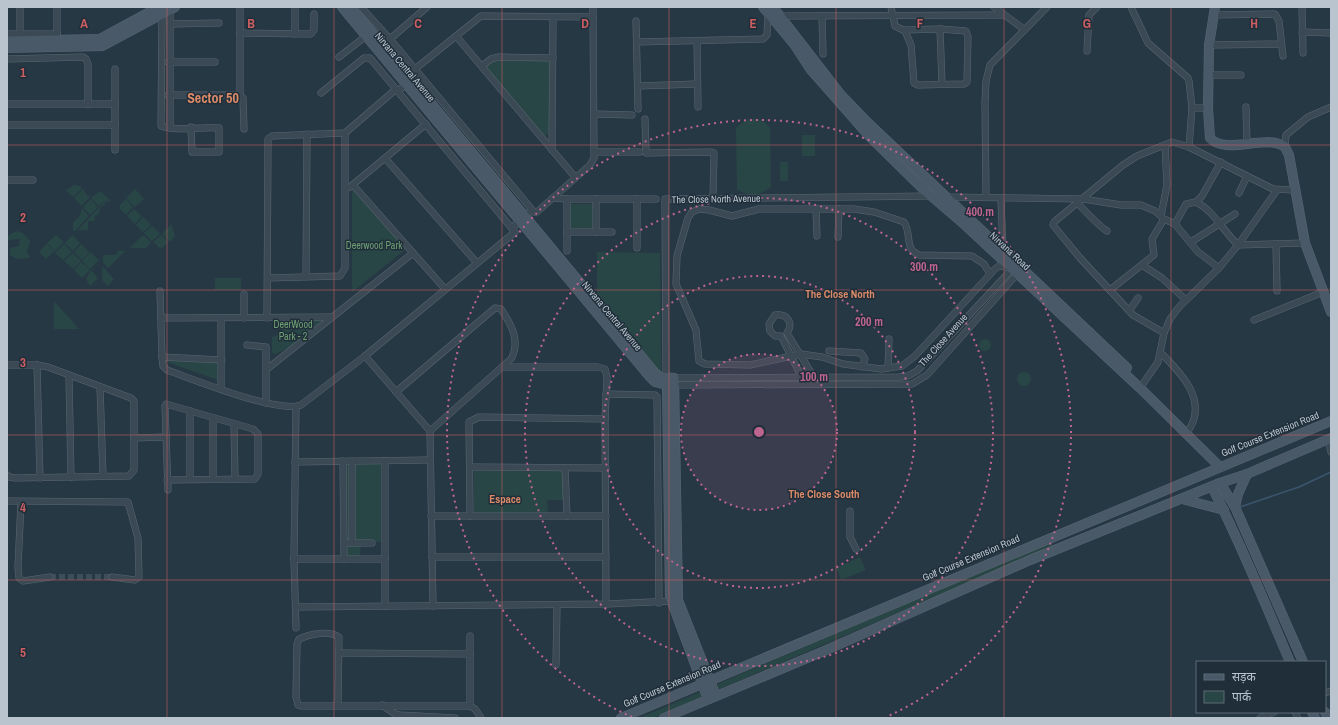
<svg xmlns="http://www.w3.org/2000/svg" width="1338" height="725" viewBox="0 0 1338 725" font-family="'Archivo Narrow','Noto Sans Devanagari',sans-serif">
  <rect width="100%" height="100%" fill="#273845"/>
  <!-- green -->
  <g fill="#294646">
    <polygon points="492,61 550,61 550,133 543,137 485,67"/>
    <path d="M 753,119 L 762,120 L 770,127 L 771,187 C 762,195 746,197 737,189 L 736,128 L 745,120 Z"/>
    <rect x="802" y="135" width="13" height="21"/>
    <rect x="780" y="162" width="8" height="19"/>
    <polygon points="74,185 79,186 82,188 73,197 66,190"/>
    <polygon points="83,189 87,195 90,197 81,206 74,198"/>
    <polygon points="135,189 144,199 135,207 126,198"/>
    <polygon points="355,190 406,249 352,292 352,191"/>
    <polygon points="100,191 111,201 105,202 104,206 101,206 98,215 95,215 94,221 88,221 88,230 78,230 107,199 99,206 91,198"/>
    <polygon points="91,199 98,207 90,215 83,207"/>
    <polygon points="126,199 133,207 126,215 120,209 120,205"/>
    <polygon points="569,204 593,204 593,229 569,228"/>
    <polygon points="82,208 89,216 75,231 73,231 73,222 80,216"/>
    <polygon points="134,209 142,216 135,224 127,216"/>
    <polygon points="143,217 151,225 143,232 136,225"/>
    <polygon points="171,224 175,236 170,242 162,234"/>
    <polygon points="152,226 160,234 152,241 144,233"/>
    <polygon points="16,231 23,233 30,241 27,252 30,258 17,259 10,255 10,248 19,246 20,239 7,240 7,236"/>
    <polygon points="56,235 64,242 55,251 47,243"/>
    <polygon points="72,235 80,243 73,251 65,243"/>
    <polygon points="143,235 151,242 146,248 130,248"/>
    <polygon points="161,235 168,242 161,249 153,242"/>
    <polygon points="47,244 54,251 46,259 39,252"/>
    <polygon points="64,244 72,252 63,260 55,253"/>
    <polygon points="81,244 89,252 82,260 74,252"/>
    <polygon points="117,251 125,251 108,268 103,262 103,255 117,255"/>
    <polygon points="90,252 99,260 90,269 82,261"/>
    <polygon points="597,252 660,253 661,374 597,296"/>
    <polygon points="73,253 81,261 73,269 64,261"/>
    <polygon points="81,262 90,270 82,278 74,270"/>
    <polygon points="102,266 114,279 108,286 102,280"/>
    <polygon points="91,270 98,278 90,286 86,279"/>
    <rect x="215" y="278" width="26" height="12"/>
    <polygon points="54,301 79,329 54,329"/>
    <path d="M 319,318 L 322,320 C 307,332 293,348 275,354 L 272,353 L 272,337 L 281,334 L 281,319 Z"/>
    <circle cx="985" cy="345" r="6"/>
    <polygon points="166,358 217,361 218,380 164,361"/>
    <circle cx="1024" cy="379" r="7"/>
    <polygon points="381,464 381,542 361,542 360,557 346,557 346,465"/>
    <polygon points="563,470 564,500 547,500 548,513 474,513 474,471"/>
    <polygon points="1051,542 1053,546 720,689 717,688 718,684 720,683"/>
    <polygon points="860,557 866,570 841,580 836,568"/>
    <polygon points="700,692 703,692 702,697 654,718 639,718"/>
  </g>
  <g fill="none" stroke-linecap="round" stroke-linejoin="round">
    <!-- stream -->
    <polyline stroke="#3a566d" stroke-width="1.5" points="1240,507 1299,487 1331,472"/>
    <!-- street-tunnel -->
    <polyline stroke="#3d4d5a" stroke-width="6" stroke-dasharray="6 3" stroke-linecap="butt" points="50,577 112,577"/>
    <defs>
      <g id="street">
        <polyline points="240,7 240,95 243,98 244,129"/>
        <polyline points="361,7 390,39 534,212"/>
        <polyline points="891,7 895,26 905,31 911,45 914,83 918,85 964,84 967,82 968,37 966,31 940,29 903,30"/>
        <polyline points="994,7 1025,30"/>
        <polyline points="1131,7 1148,43 1188,78 1189,81 1192,108 1189,147 1273,189 1294,190"/>
        <polyline points="1302,7 1303,53"/>
        <polyline points="295,9 295,34"/>
        <path d="M 162,14 L 161,126 C 179,132 201,126 219,128 L 219,152 L 192,152 L 191,127"/>
        <polyline points="1213,15 1275,14 1279,21 1283,56"/>
        <polyline points="782,16 1004,15"/>
        <polyline points="822,16 823,54"/>
        <polyline points="636,21 638,109"/>
        <polyline points="170,24 219,23"/>
        <polyline points="940,29 942,84"/>
        <polyline points="1302,32 1331,33"/>
        <polyline points="240,33 311,34 314,30 314,14"/>
        <polyline points="7,34 57,34"/>
        <polyline points="20,34 20,7"/>
        <polyline points="456,36 575,177"/>
        <polyline points="57,37 57,7"/>
        <polyline points="697,41 698,107"/>
        <polyline points="637,42 763,39 767,35 768,13"/>
        <polyline points="1209,45 1281,44"/>
        <polyline points="385,47 390,42 390,39 427,7"/>
        <polyline points="1087,51 1089,15 1097,7"/>
        <polyline points="339,57 366,36"/>
        <polyline points="7,59 83,57 86,59 88,64 88,104"/>
        <polyline points="168,62 215,62"/>
        <polyline points="482,66 491,59 499,57 553,58"/>
        <polyline points="115,69 115,150"/>
        <polyline points="415,69 481,16 593,17"/>
        <polyline points="1209,75 1241,75"/>
        <polyline points="638,86 697,84"/>
        <polyline points="168,95 240,95"/>
        <polyline points="7,104 115,104"/>
        <polyline points="1246,107 1247,144"/>
        <polyline points="1192,108 1208,108"/>
        <polyline points="595,114 632,115"/>
        <polyline points="645,119 646,153 711,152 714,153 713,199"/>
        <polyline points="7,125 115,125"/>
        <polyline points="170,128 170,10"/>
        <polyline points="1285,147 1286,135 1308,117 1331,107"/>
        <polyline points="552,150 553,18"/>
        <polyline points="595,152 640,152"/>
        <polyline points="385,158 477,263"/>
        <polyline points="7,180 33,180"/>
        <polyline points="353,185 445,289"/>
        <polyline points="350,187 426,124"/>
        <polyline points="1239,193 1247,176"/>
        <polyline points="946,197 1083,199 1121,205 1141,205 1155,211 1164,219 1175,224 1198,252 1219,268"/>
        <polyline points="986,197 985,102 986,81 990,65 1047,7"/>
        <polyline points="553,198 567,199 656,199"/>
        <polyline points="1001,198 1003,251"/>
        <polyline points="637,199 637,248"/>
        <path d="M 1196,202 C 1214,211 1224,232 1238,245 L 1305,243"/>
        <path d="M 1077,203 C 1087,212 1096,224 1107,231"/>
        <polyline points="816,209 817,236"/>
        <polyline points="1161,216 1167,185 1165,145"/>
        <polyline points="1175,224 1186,204 1196,202 1202,196 1221,162"/>
        <polyline points="513,230 515,225 531,211 537,212 590,165 594,158 593,7"/>
        <polyline points="567,232 612,232"/>
        <polyline points="596,232 596,199"/>
        <polyline points="838,237 839,209"/>
        <polyline points="1191,242 1235,214"/>
        <polyline points="1276,245 1277,291"/>
        <polyline points="567,251 567,199"/>
        <polyline points="1142,265 1162,278 1186,300"/>
        <path d="M 990,274 L 984,264 L 972,256 L 919,255 C 904,249 912,234 904,222 L 874,212 L 854,209 L 759,209 L 732,216 L 709,210 L 699,209 L 692,212 L 688,218 L 677,256 L 676,284 L 696,330 L 699,361 L 705,364 L 750,365 L 801,354 L 822,357 L 843,364 L 881,369 L 902,366 L 915,356 L 995,269 L 999,266 L 1006,267 L 1008,265"/>
        <polyline points="306,276 307,134"/>
        <polyline points="268,278 340,276 345,268 345,133"/>
        <polyline points="1110,290 1154,255 1152,239 1164,219"/>
        <path d="M 160,291 L 162,357 L 163,366 L 167,370 C 193,379 278,414 301,405 L 365,356 L 515,232 L 370,58 L 364,58 L 321,93"/>
        <polyline points="244,294 244,318"/>
        <polyline points="1129,311 1138,298"/>
        <polyline points="161,318 332,317"/>
        <polyline points="221,318 221,389"/>
        <polyline points="267,318 268,139 272,136 345,133 395,90 399,90 409,82"/>
        <polyline points="1254,320 1323,292"/>
        <polyline points="1164,333 1133,315 1080,258 1053,225 1054,222 1123,165 1137,156 1172,142 1189,147"/>
        <polyline points="247,345 266,347 266,403"/>
        <polyline points="829,351 861,353 865,359 862,367"/>
        <path d="M 1161,353 C 1180,372 1207,399 1190,428"/>
        <polyline points="365,356 430,431 433,606"/>
        <polyline points="162,357 222,360"/>
        <polyline points="7,365 37,365 48,367 131,398 134,401 134,470 129,476 15,478 9,477 7,475"/>
        <polyline points="37,365 40,478"/>
        <polyline points="502,367 598,367 605,369 607,377 605,419 606,604"/>
        <polyline points="888,368 889,339"/>
        <polyline points="267,369 413,253"/>
        <polyline points="69,376 71,477"/>
        <polyline points="666,377 665,199 933,196"/>
        <polyline points="674,378 899,377 908,376 917,371 1014,267"/>
        <path d="M 803,380 L 781,336 L 775,336 L 770,331 L 769,324 L 775,315 C 787,313 794,323 787,333 L 815,379"/>
        <polyline points="675,385 912,384 927,375 1019,272"/>
        <polyline points="100,387 103,476"/>
        <polyline points="1140,388 1158,362 1164,333 1170,319 1179,307 1219,268 1238,245 1277,190"/>
        <path d="M 396,392 L 495,308 L 501,309 C 511,324 521,341 511,359 L 430,431"/>
        <polyline points="606,394 655,395 657,397 659,603"/>
        <polyline points="296,407 294,559 296,628"/>
        <polyline points="190,411 190,479"/>
        <polyline points="213,418 213,479"/>
        <polyline points="234,424 235,479"/>
        <polyline points="134,438 166,437"/>
        <polyline points="1328,439 1331,452"/>
        <polyline points="343,461 344,559"/>
        <polyline points="385,461 385,606"/>
        <polyline points="295,462 430,460"/>
        <polyline points="470,467 606,468"/>
        <polyline points="565,468 567,516"/>
        <polyline points="167,480 255,479 258,474 258,434 253,429 166,404 165,406 168,490"/>
        <polyline points="7,501 128,502 138,538 139,577 135,580 112,577"/>
        <polyline points="21,502 18,567 19,578 23,581 50,577"/>
        <polyline points="850,511 850,537 856,549"/>
        <polyline points="431,516 606,516"/>
        <polyline points="470,516 469,422 479,417 605,419"/>
        <polyline points="348,543 372,543"/>
        <polyline points="352,543 352,461"/>
        <polyline points="432,557 606,557"/>
        <polyline points="294,559 385,559"/>
        <polyline points="296,607 606,604 674,601"/>
        <polyline points="470,636 470,706"/>
        <polyline points="339,653 470,654"/>
        <polyline points="556,665 557,605"/>
        <polyline points="1325,693 1331,691"/>
        <polyline points="382,705 395,714 400,715 455,718"/>
        <path d="M 338,706 L 339,637 C 329,630 310,634 299,639 L 297,644 L 296,697 L 298,705 L 302,706 L 470,706 L 475,709 L 481,718"/>
        <polyline points="1295,712 1298,718"/>
        <polyline points="1260,718 1274,712"/>
      </g>
      <g id="secondary">
        <polyline points="342,7 650,377 655,382 667,385 670,597 708,699"/>
        <polyline points="351,7 655,373 660,377 674,378 678,600 716,696"/>
        <polyline points="763,7 794,44 811,70 870,137 923,189 965,225 1140,388 1220,467"/>
        <polyline points="773,7 841,95 868,123 1127,368"/>
        <path d="M 1215,7 L 1209,45 L 1208,108 L 1210,138 C 1226,156 1266,133 1285,147 L 1289,155 L 1305,243 L 1331,312"/>
        <polyline points="7,41 100,39 159,7"/>
        <polyline points="7,48 102,46 175,7"/>
        <polyline points="1220,483 1235,507 1303,662"/>
        <path d="M 1212,487 C 1241,544 1265,603 1290,662"/>
        <polyline points="1182,499 1224,510"/>
        <polyline points="1235,507 1238,494 1247,474"/>
        <polyline points="1312,712 1315,718"/>
        <polyline points="1325,712 1328,718"/>
        <polyline points="621,718 1331,421"/>
        <polyline points="664,718 824,651 1030,560 1220,483 1247,474 1331,438"/>
      </g>
    </defs>
    <!-- street casing -->
    <use href="#street" stroke="#5a6772" stroke-width="7"/>
    <!-- secondary casing -->
    <use href="#secondary" stroke="#5a6772" stroke-width="10"/>
    <!-- street -->
    <use href="#street" stroke="#3b4955" stroke-width="6"/>
    <!-- secondary -->
    <use href="#secondary" stroke="#495968" stroke-width="9"/>
  </g>
  <!-- grid -->
  <path fill="none" stroke="#cc5f62" stroke-width="1" stroke-opacity="0.55" d="M 167,7 L 167,718M 334,7 L 334,718M 502,7 L 502,718M 669,7 L 669,718M 836,7 L 836,718M 1004,7 L 1004,718M 1171,7 L 1171,718M 7,145 L 1331,145M 7,290 L 1331,290M 7,435 L 1331,435M 7,580 L 1331,580"/>
  <!-- distance rings -->
  <circle cx="759" cy="432" r="78" fill="#be658f" fill-opacity=".12"/>
  <g fill="none" stroke="#be658f" stroke-width="2" stroke-dasharray="2 4">
    <circle cx="759" cy="432" r="78"/>
    <circle cx="759" cy="432" r="156"/>
    <circle cx="759" cy="432" r="234"/>
    <path d="M632 717A312 312 0 1 1 886 717"/>
  </g>
  <g text-anchor="middle" dominant-baseline="central" stroke-width="3" stroke-linejoin="round" paint-order="stroke">
    <!-- street labels -->
    <g font-size="10" fill="#b9c4ce" stroke="#202e3a">
      <text transform="translate(405 67) rotate(50)">Nirvana Central Avenue</text>
      <text transform="translate(716 199) rotate(-1)">The Close North Avenue</text>
      <text transform="translate(1010 251) rotate(43)">Nirvana Road</text>
      <text transform="translate(612 316) rotate(50)">Nirvana Central Avenue</text>
      <text transform="translate(943 340) rotate(-48)">The Close Avenue</text>
      <text transform="translate(1270 434) rotate(-22)">Golf Course Extension Road</text>
      <text transform="translate(971 558) rotate(-23)">Golf Course Extension Road</text>
      <text transform="translate(672 684) rotate(-23)">Golf Course Extension Road</text>
    </g>
    <!-- park labels -->
    <g font-size="10" fill="#6fa074" stroke="#202e3a">
      <text x="374" y="245">Deerwood Park</text>
      <text x="293" y="324">DeerWood<tspan x="293" dy="12">Park - 2</tspan></text>
    </g>
    <!-- neighbourhood labels -->
    <g font-size="11" font-weight="bold" fill="#db8a67" stroke="#202e3a">
      <text x="840" y="294">The Close North</text>
      <text x="824" y="494">The Close South</text>
      <text x="505" y="499">Espace</text>
    </g>
    <!-- district labels -->
    <g font-size="14" font-weight="bold" fill="#db8a67" stroke="#202e3a">
      <text x="213" y="98">Sector 50</text>
    </g>
  </g>
  <g font-size="13" text-anchor="middle" font-weight="bold" fill="#cc5f62" stroke="#202e3a" stroke-width="3" stroke-linejoin="round" paint-order="stroke">
    <text x="84" y="28">A</text>
    <text x="251" y="28">B</text>
    <text x="418" y="28">C</text>
    <text x="585" y="28">D</text>
    <text x="753" y="28">E</text>
    <text x="920" y="28">F</text>
    <text x="1087" y="28">G</text>
    <text x="1254" y="28">H</text>
    <text x="23" y="77">1</text>
    <text x="23" y="222">2</text>
    <text x="23" y="367">3</text>
    <text x="23" y="512">4</text>
    <text x="23" y="657">5</text>
  </g>
  <circle cx="759" cy="432" r="6" fill="#be658f" stroke="#202e3a" stroke-width="2"/>
  <g font-size="12" text-anchor="middle" font-weight="bold" fill="#be658f" stroke="#202e3a" stroke-width="3" stroke-linejoin="round" paint-order="stroke">
    <text x="980" y="216">400 m</text>
    <text x="924" y="271">300 m</text>
    <text x="869" y="326">200 m</text>
    <text x="814" y="381">100 m</text>
  </g>
  <!-- border -->
  <rect width="1338" height="725" fill="none" stroke="#b9c4ce" stroke-width="16"/>
  <!-- legend -->
  <rect x="1196" y="661" width="130" height="52" fill="#202e3a" stroke="#5d6a75"/>
  <rect x="1204" y="674" width="20" height="6" fill="#495968" stroke="#5d6a75"/>
  <text x="1232" y="681" font-size="12" fill="#b9c4ce">सड़क</text>
  <rect x="1204" y="691" width="20" height="12" fill="#294646" stroke="#5d6a75"/>
  <text x="1232" y="701" font-size="12" fill="#b9c4ce">पार्क</text>
</svg>
